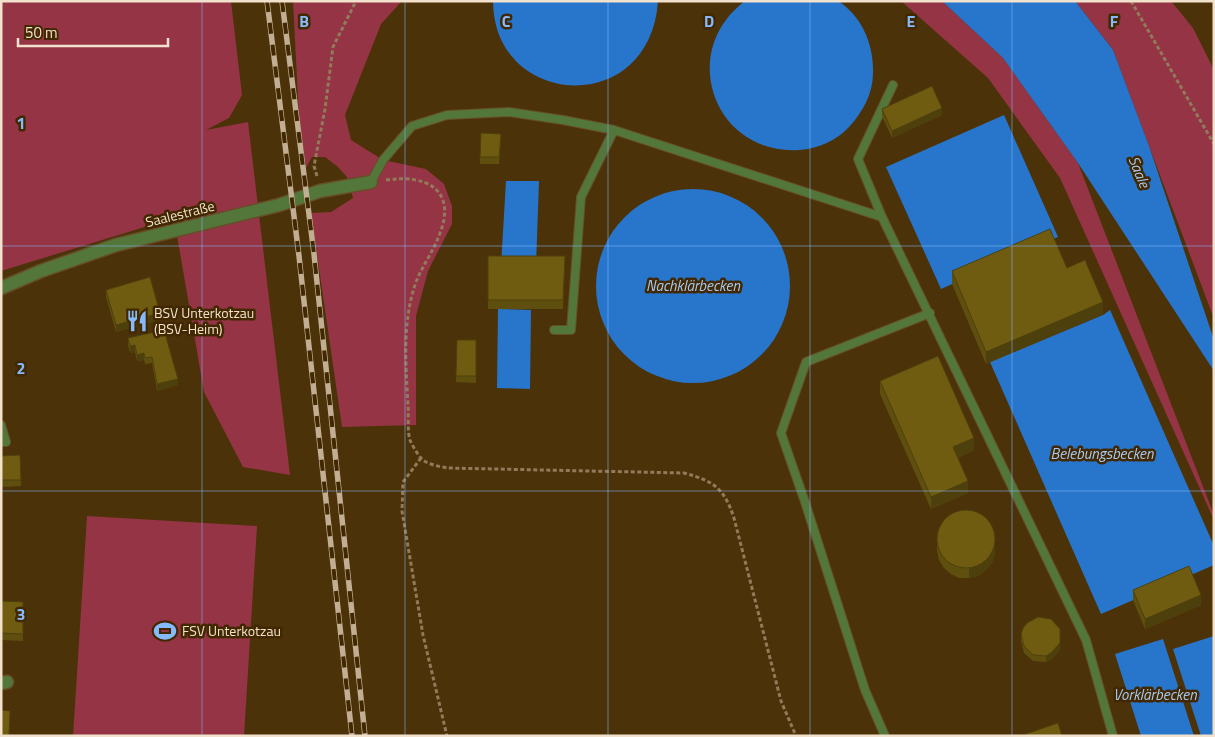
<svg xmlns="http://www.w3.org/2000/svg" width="1215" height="737" viewBox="0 0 1215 737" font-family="'Titillium Web',sans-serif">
<rect width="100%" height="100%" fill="#4c3209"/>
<path fill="#943444" d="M1 1H231L242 95 229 118 206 130 248 122 290 475 243 467 204 392 174 218 1 271Z
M293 1H402L381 24 345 115 351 140 383 160 426 169 444 184 452 206V224L428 271 416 316V425L342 427 311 213 331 212 353 198 347 177 338 167 325 157H312L306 168 299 118Z
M901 1H942L1003 58 1078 163 1214 515V520L1060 178 988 78Z
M1075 1H1171L1193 28 1214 70V319L1113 50Z
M87 516 257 526 244 736H73Z"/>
<path fill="#2776cc" d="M493 1H658C650 119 493 108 493 1Z
M745 1H838C862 16 874 45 873 73 873 93 863 112 849 127 837 140 818 149 799 150 714 155 677 52 745 1Z
M942 1H1075L1113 50 1149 146 1214 340V371L1078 163 1003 58Z
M1004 115 1058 237 941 289 886 167Z
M506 181H539L536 266H501Z
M596 286a97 97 0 1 1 194 0a97 97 0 1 1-194 0Z
M498 309 531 310 530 389 497 388Z
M1110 310 1214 546V565L1101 614 990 362 1103 315Z
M1214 636V736H1201L1173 649Z
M1163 639 1194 736H1141L1115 654Z"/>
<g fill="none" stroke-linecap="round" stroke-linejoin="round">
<g stroke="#674e28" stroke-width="10">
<path id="lane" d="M371 182 383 160 412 126 447 115 509 112 563 120 614 130 882 217 1086 640 1113 736
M882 217 858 159 893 85
M554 330H571L581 197 614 130
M1 425 6 442H1
M885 736 865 690 805 502 781 433 806 362 930 313"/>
</g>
<g stroke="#674e28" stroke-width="15">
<path id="street" d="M1 288 41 271 116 245 279 205 320 191 371 182
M1 683 7 682"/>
</g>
<path stroke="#917b5a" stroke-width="3" stroke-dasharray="4 2.5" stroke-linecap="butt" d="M1131 1 1214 144
M317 176 314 166 325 109 333 47 356 1
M386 180C425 174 457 189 440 233 434 251 421 267 415 285 402 324 406 365 408 406 409 416 407 431 410 440 412 445 417 453 420 457 426 465 439 466 448 468L684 473C714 481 724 488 734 518L781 701 796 736
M421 458 403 482 402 511 423 635 447 736"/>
<use href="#lane" stroke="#53763a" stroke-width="8"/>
<use href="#street" stroke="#53763a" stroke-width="12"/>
<g stroke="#c1ae93" stroke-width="5.5">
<path id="rail" d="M267 1 299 256 352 736
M282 1 314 254 365 736"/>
</g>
<use href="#rail" stroke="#412800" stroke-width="4" stroke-dasharray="11" stroke-linecap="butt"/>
</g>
<path fill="#5f4f0f" d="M882 109 942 115 892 138 882 116Z
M501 141 499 164H480V157Z
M488 256H565L563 309H488Z
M1067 268 1103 314 986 364 952 284V271Z
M106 290 160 320 116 332 106 297Z
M164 330 178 385 157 391 152 363 145 364 144 360 137 361 135 352 130 353 128 345V338Z
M457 340H476V383L456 382Z
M880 381 974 450 958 458 968 493 931 509 880 394Z
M20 455 21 486 1 487V456Z
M937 541 995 554 992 563 985 571 978 576 969 578H959L951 574 944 568 939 560 937 551Z
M1133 590 1201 605 1145 629 1133 600Z
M1 601 23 602V641L1 640Z
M1021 634 1060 650 1051 660 1046 662 1033 661 1024 653 1021 641Z"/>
<path fill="#4e400c" d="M942 108V115L892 138V131Z
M1103 302V314L986 364V352Z
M160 313V320L116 332V325Z
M135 345V352L130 353V346Z
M144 353V360L137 361V355Z
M178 379V385L157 391V384Z
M974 438V450L953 460V447Z
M968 481V493L931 509V497Z
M995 544V554L992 563 985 571 978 576 969 578V568Z
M1201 595V605L1145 629V619Z
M1060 643V650L1051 660 1046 662V656Z"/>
<path fill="#6f5c11" stroke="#4e400c" d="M932 86 942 108 892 131 882 109Z
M481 133 501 134 499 157H480Z
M1050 229 1067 268 1085 260 1103 302 986 352 952 271Z
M488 256H565L563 300H488Z
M150 277 160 313 116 325 106 290Z
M164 330 178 379 157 384 152 357 145 358 144 353 137 355 135 345 130 346 128 338Z
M457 340H476V376H456Z
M938 356 974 438 953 447 968 481 931 497 880 381Z
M20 455 21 480H1V456Z
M937 539a29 29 0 1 1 58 0a29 29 0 1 1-58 0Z
M1189 566 1201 595 1145 619 1133 590Z
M1 601 23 602V634L1 633Z
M1038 617 1051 619 1060 629V643L1051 653 1046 656 1033 655 1024 646 1021 634 1023 628 1027 623Z
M1 710 10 711 9 736H1Z
M1058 723 1062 736H1020Z"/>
<path fill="none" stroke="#86bbfb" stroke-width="1" stroke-opacity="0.55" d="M202 1V736M405 1V736M608 1V736M810 1V736M1012 1V736M1 246H1214M1 491H1214"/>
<defs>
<g id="restaurant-bare" transform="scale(1.725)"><path d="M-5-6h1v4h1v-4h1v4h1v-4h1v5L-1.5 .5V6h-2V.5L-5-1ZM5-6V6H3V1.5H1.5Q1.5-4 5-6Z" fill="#86bbfb" stroke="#412800" stroke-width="2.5" paint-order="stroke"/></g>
<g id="stadium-bare" transform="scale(1.725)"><path d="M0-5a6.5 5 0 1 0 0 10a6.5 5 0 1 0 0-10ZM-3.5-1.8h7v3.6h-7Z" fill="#86bbfb" stroke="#412800" stroke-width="2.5" paint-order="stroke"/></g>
</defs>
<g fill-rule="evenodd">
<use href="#restaurant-bare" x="137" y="321"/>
<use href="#stadium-bare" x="165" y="631"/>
</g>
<g text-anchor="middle" stroke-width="5" stroke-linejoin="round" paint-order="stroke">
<g font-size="14" fill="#f2e2cd" stroke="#412800">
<text transform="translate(180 214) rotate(-14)" y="5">Saalestraße</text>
</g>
<g font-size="14" fill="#f2e2cd" stroke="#412800" text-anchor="start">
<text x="154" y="318">BSV Unterkotzau<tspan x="154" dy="16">(BSV-Heim)</tspan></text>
<text x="182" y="636">FSV Unterkotzau</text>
</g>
<g font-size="15" font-style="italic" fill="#a7cbf6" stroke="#412800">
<text transform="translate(1139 172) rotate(68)" y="5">Saale</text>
<text x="693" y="291">Nachklärbecken</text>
<text x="1102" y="459">Belebungsbecken</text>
<text x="1155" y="700">Vorklärbecken</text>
</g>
</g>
<g font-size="16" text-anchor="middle" font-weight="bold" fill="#86bbfb" stroke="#412800" stroke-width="5" stroke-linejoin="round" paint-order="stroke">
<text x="304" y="27">B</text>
<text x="506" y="27">C</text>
<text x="709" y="27">D</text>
<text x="911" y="27">E</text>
<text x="1114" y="27">F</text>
<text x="21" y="129">1</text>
<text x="21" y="374">2</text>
<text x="21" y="620">3</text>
</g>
<rect width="1215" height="737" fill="none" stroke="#f2e2cd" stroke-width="5"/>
<path d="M18 38v8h150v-8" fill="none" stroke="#f2e2cd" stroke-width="2.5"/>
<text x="25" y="38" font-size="15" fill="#f2e2cd" stroke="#412800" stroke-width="4" paint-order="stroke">50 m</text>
</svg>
